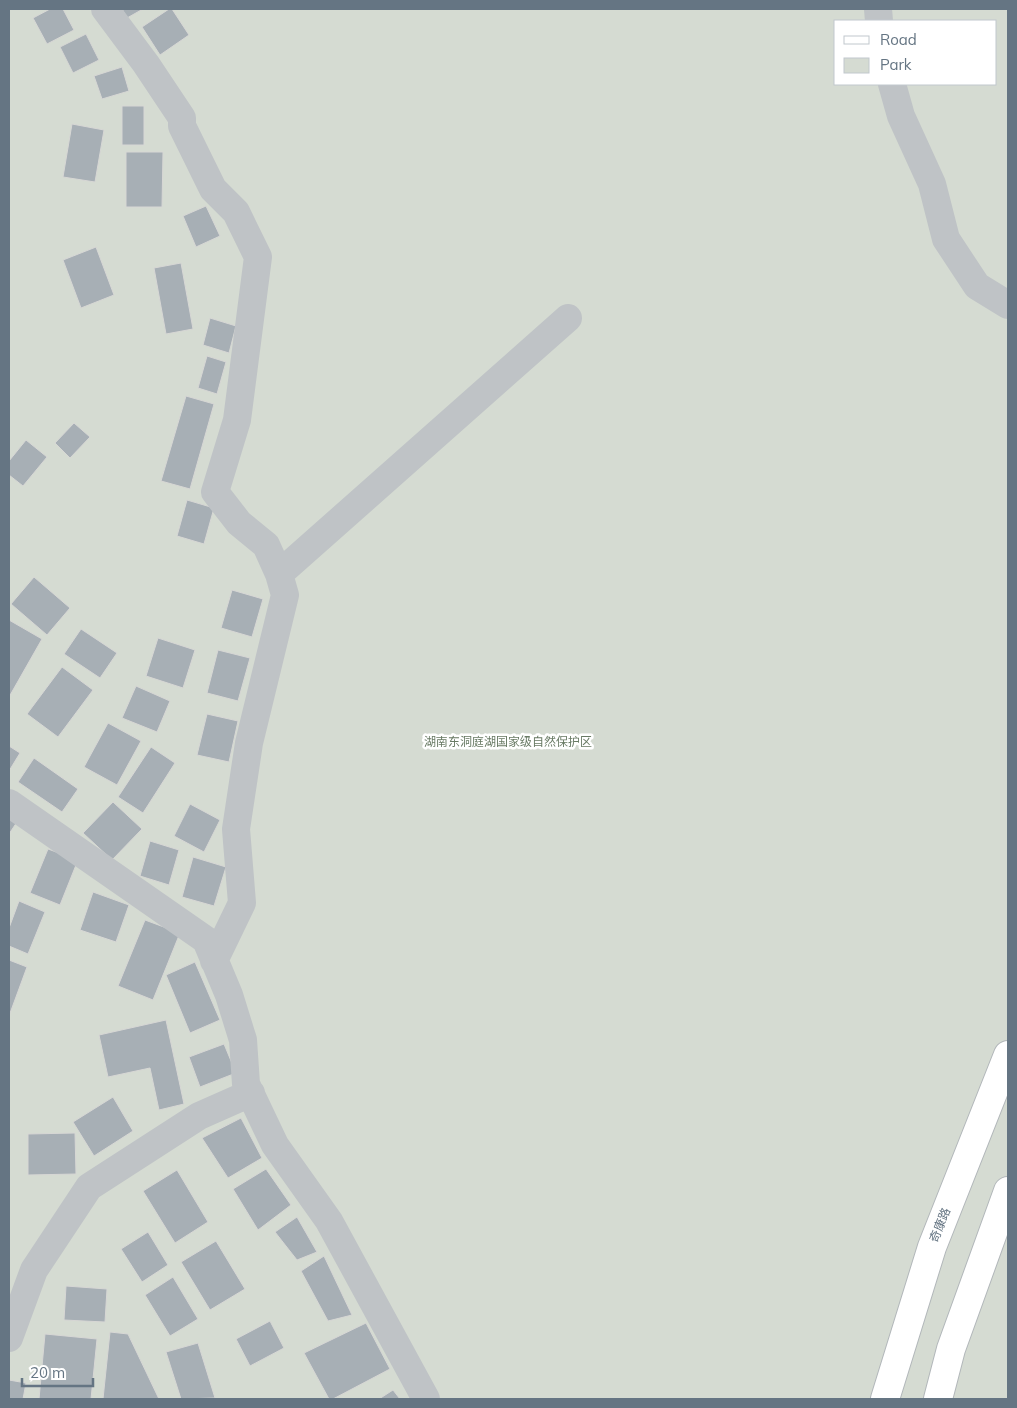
<svg xmlns="http://www.w3.org/2000/svg" width="1017" height="1408" viewBox="0 0 1017 1408" font-family="Mulish,'Noto Sans SC',sans-serif">
<rect width="100%" height="100%" fill="#f6f6f2"/>
<path fill="#d5dbd2" fill-rule="evenodd" d="M9 9H1008V1399H9ZM836 21H996V84H836Z"/>
<path fill="#a7afb5" stroke="#d7d7d5" d="M50 9H63L74 30 47 44 33 18Z
M122 9H143L127 18Z
M169 9H172L189 35 160 55 142 27Z
M86 34 99 60 73 73 60 47Z
M122 67 129 91 102 99 94 76Z
M122 106H144V145H122Z
M72 124 104 130 95 182 63 177Z
M126 152H163L162 207H126Z
M206 206 220 236 196 247 183 216Z
M96 247 114 295 81 308 63 260Z
M181 263 193 329 166 334 154 268Z
M210 318 236 326 229 353 203 345Z
M207 356 226 362 217 394 198 388Z
M186 396 214 404 190 489 161 481Z
M74 423 90 437 70 458 55 443Z
M26 440 47 457 23 486 9 475V461Z
M187 500 214 508 204 544 177 536Z
M34 577 70 608 47 635 11 604Z
M232 590 263 599 252 637 221 628Z
M9 620 42 639 9 697Z
M81 629 117 653 100 678 64 654Z
M158 638 195 650 183 688 146 676Z
M218 650 250 658 238 701 207 693Z
M62 667 93 690 58 737 27 714Z
M136 686 170 701 157 732 122 718Z
M207 714 238 721 229 762 197 755Z
M108 723 141 741 117 785 84 767Z
M9 746 20 753 9 771Z
M151 747 175 763 143 813 118 797Z
M34 758 78 789 62 812 18 782Z
M113 802 142 829 112 860 83 833Z
M190 804 220 820 204 852 174 836Z
M9 817 17 822 9 834Z
M150 841 179 850 169 885 140 876Z
M48 849 78 860 60 905 30 893Z
M193 857 226 867 214 906 182 897Z
M93 892 129 905 116 942 80 930Z
M19 901 45 912 28 954 9 946V928Z
M145 920 180 933 153 1000 118 986Z
M9 960 27 967 9 1016Z
M195 962 220 1020 190 1033 166 975Z
M166 1020 184 1104 159 1110 150 1068 108 1077 99 1035Z
M224 1044 236 1073 200 1087 189 1057Z
M113 1097 133 1131 94 1156 73 1122Z
M241 1118 262 1158 228 1178 202 1138Z
M75 1133 76 1174 28 1175V1134Z
M266 1169 291 1205 258 1230 233 1189Z
M177 1170 208 1222 175 1243 143 1191Z
M297 1217 317 1252 297 1260 275 1232Z
M148 1232 168 1265 142 1282 121 1249Z
M216 1241 245 1289 210 1310 181 1262Z
M324 1256 352 1315 328 1321 301 1271Z
M173 1277 198 1319 170 1336 145 1295Z
M66 1286 107 1289 105 1322 64 1320Z
M270 1321 284 1348 250 1366 236 1339Z
M366 1323 390 1369 333 1399H329L304 1353Z
M110 1332 128 1334 159 1399H103Z
M45 1334 97 1339 91 1399H39Z
M198 1343 215 1398 181 1399 166 1352Z
M9 1380 26 1383 23 1399H9Z
M393 1390 400 1399H379Z"/>
<g fill="none" stroke-linecap="round" stroke-linejoin="round">
<g stroke="#b2b7ba" stroke-width="30">
<path id="major" d="M885 1399 932 1247 1008 1055
M938 1399 951 1349 1008 1191"/>
</g>
<path stroke="#bfc3c6" stroke-width="28" d="M105 9 146 64 182 118V126L213 189 236 212 258 257 237 420 215 492 239 523 266 545 279 574 285 595 249 743 236 829 242 903 214 961
M878 9 879 21
M892 84 901 116 932 184 946 239 977 286 1008 305
M279 574 568 318
M9 803 206 940 229 995 243 1040 246 1084 275 1145 329 1221 426 1399
M9 1338 34 1270 89 1187 199 1116 251 1093"/>
<use href="#major" stroke="#fff" stroke-width="28"/>
</g>
<g text-anchor="middle" stroke-width="5" stroke-linejoin="round" paint-order="stroke">
<g font-size="12" fill="#687a64" stroke="#fff">
<text x="508" y="746">湖南东洞庭湖国家级自然保护区</text>
</g>
<g font-size="12" fill="#657583" stroke="#fff">
<text transform="translate(940 1225) rotate(-68)" y="4">奇康路</text>
</g>
</g>
<rect width="1017" height="1408" fill="none" stroke="#657583" stroke-width="20"/>
<rect x="834" y="20" width="162" height="65" fill="#ffffff" stroke="#c1c8cd"/>
<rect x="844" y="36" width="25" height="8" fill="#ffffff" stroke="#c1c8cd"/>
<text x="880" y="45" font-size="15" fill="#657583">Road</text>
<rect x="844" y="58" width="25" height="15" fill="#d5dbd2" stroke="#c1c8cd"/>
<text x="880" y="70" font-size="15" fill="#657583">Park</text>
<path d="M22 1378v8h71v-8" fill="none" stroke="#657583" stroke-width="2.5"/>
<text x="30" y="1378" font-size="15" fill="#657583" stroke="#ffffff" stroke-width="4" paint-order="stroke">20 m</text>
</svg>
